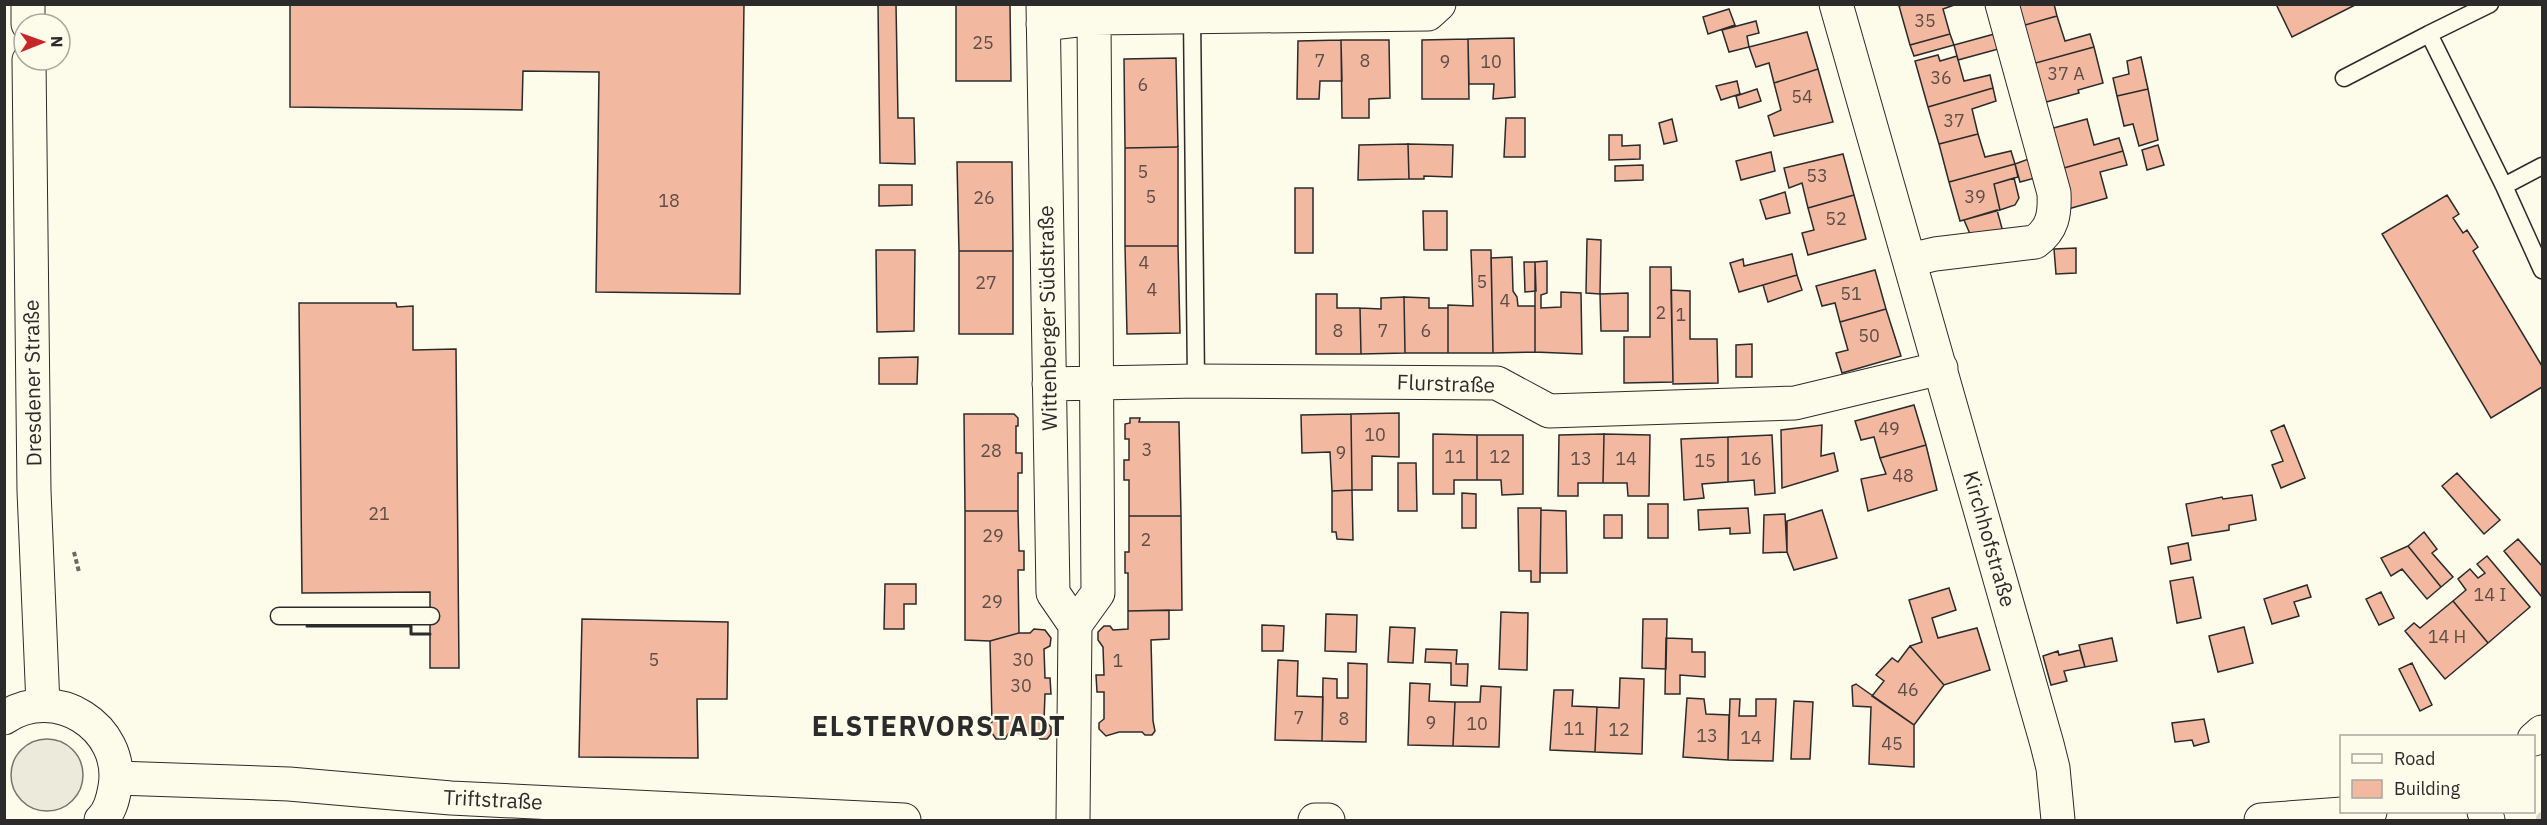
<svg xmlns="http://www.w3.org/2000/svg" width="2547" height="825" viewBox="0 0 2547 825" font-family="'IBM Plex Sans',sans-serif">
<rect width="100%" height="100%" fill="#fdfbea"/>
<path fill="#ecebdb" stroke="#74746e" stroke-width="1.5" d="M11 775a36 36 0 1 1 72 0a36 36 0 1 1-72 0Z"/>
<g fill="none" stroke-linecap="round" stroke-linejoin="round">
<path stroke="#d8d7c9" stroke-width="10" d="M2541 818 2542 817"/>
</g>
<path fill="#f2b8a0" stroke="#2b2b2b" stroke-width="1.5" d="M290 4H744L740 294 596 292 599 72 523 71 522 110 290 107Z
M878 4H896L898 118H914L915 164 880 163Z
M956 4H1010L1011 81H956Z
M1906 4H1957L1943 9 1950 34 1910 45 1899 6Z
M2011 4H2054L2057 16 2018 27Z
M2276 4H2357L2292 37Z
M1729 9 1735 25 1708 34 1703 17Z
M2057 16 2065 41 2090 34 2094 47 2028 65 2018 27Z
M1756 21 1759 33 1747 36 1749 47 1729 52 1722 30Z
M1807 32 1818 69 1774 83 1769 63 1756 67 1749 47Z
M1998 33 2002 48 1958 60 1954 45Z
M1950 34 1954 45 1914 56 1910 45Z
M1514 38 1515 97 1493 99 1494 84H1469L1468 39Z
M1468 39 1469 99H1422V40Z
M1341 40H1389L1390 98 1369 99V118H1342Z
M1341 40 1342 81H1320L1319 99H1297L1298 41Z
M2094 47 2103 83 2078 90 2079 93 2039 104 2028 65Z
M1938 55 1940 61 1957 56 1964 81 1990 75 1993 88 1928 107 1915 61Z
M2141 57 2148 89 2117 96 2113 78 2129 74 2127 61Z
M1176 58 1178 147 1125 148 1124 59Z
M1818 69 1833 122 1774 136 1768 116 1781 110 1774 83Z
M1737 81 1740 94 1721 100 1716 86Z
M1993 88 1996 101 1972 109 1978 134 1939 144 1928 107Z
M1757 89 1761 101 1739 108 1736 96Z
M2148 89 2158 140 2139 146 2133 124 2124 126 2117 96Z
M1506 118H1525V157H1504Z
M1672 119 1677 141 1664 144 1659 123Z
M2087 119 2094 145 2119 138 2123 151 2057 170 2046 130Z
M1978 134 1985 157 2011 151 2015 164 1949 182 1939 144Z
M1609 135H1622V146L1640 145V159L1609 160Z
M1408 144 1409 179 1358 180 1359 145Z
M1408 144 1453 145 1452 177 1424 176V179H1409Z
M2158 145 2164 165 2147 170 2142 150Z
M1178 147V246H1125V148Z
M2123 151 2127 165 2100 172 2107 198 2068 209 2057 170Z
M1771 152 1775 171 1741 180 1736 161Z
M1843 154 1854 195 1808 208 1802 183 1789 188 1784 168Z
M2034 157 2039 177 2020 182 2015 164Z
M957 162H1012L1013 251H959Z
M2015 164 2018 177 1994 184 2000 210 1960 221 1949 182Z
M1643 165V180L1615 181V166Z
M2014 178 2019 198 2015 205 2000 210 1994 184Z
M879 185H912V205L879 206Z
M1295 188H1313V253H1295Z
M1785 192 1790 213 1766 219 1760 200Z
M1854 195 1866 239 1808 255 1802 233 1814 230 1808 208Z
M2447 195 2459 214 2453 218 2463 233 2467 230 2478 247 2473 251 2542 366V387L2491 418 2382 234Z
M1997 210 2003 232 1970 234 1964 220Z
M1423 211H1447V250H1424Z
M1587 239 1601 240 1600 294 1586 293Z
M1125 246H1178L1180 333 1127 334Z
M2076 248V273L2056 274 2054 249Z
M876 250H915L914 331 877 332Z
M1471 250H1491L1493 353H1448V305L1473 306Z
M959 251H1013V334H959Z
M1792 254 1797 275 1739 292 1730 263 1743 259 1744 266Z
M1512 257 1513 291 1517 297 1518 306H1535V352L1493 353 1491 258Z
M1547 261V293L1541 295V308L1561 307V292L1581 293 1582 354 1535 352V262Z
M1524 262H1535L1536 291 1525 292Z
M1650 267H1671L1673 382 1624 383V337H1650Z
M1875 270 1886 309 1840 322 1835 303 1822 306 1816 286Z
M1797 275 1802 290 1768 302 1763 285Z
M1671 290 1690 291V339H1717L1718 383 1673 384Z
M1628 293V331H1601L1600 294Z
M1316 294H1337V308H1360L1361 354H1316Z
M1404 297 1405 353 1361 354 1360 308 1381 309V298Z
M1404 297 1429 298V308H1448V353H1405Z
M299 303H396L397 307 413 306V350L456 349 459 668H430V592L302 593Z
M1886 309 1901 356 1842 373 1836 353 1848 350 1840 322Z
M1752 344V377H1736V345Z
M918 357 917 384H879V358Z
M1914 405 1926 445 1880 458 1874 437 1861 440 1855 421Z
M1399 413V457L1372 456V490H1352L1351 414Z
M964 414H1014L1018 418V426H1016V453H1022V473H1018V511H965Z
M1351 414 1352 490 1332 491 1330 452 1302 453 1301 415Z
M1130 418H1140L1139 422H1179L1181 516H1129V480H1124V460H1129V439H1125V424L1130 423Z
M1822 425 1821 456 1834 453 1838 471 1782 488 1781 430Z
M2284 425 2305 478 2281 488 2272 465 2283 461 2271 431Z
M1433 434 1477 435V480H1454V494H1433Z
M1604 434 1650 435 1649 496H1628L1627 483H1603Z
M1604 434 1603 483H1578V496H1558L1559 435Z
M1477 435H1523V494L1502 495 1501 480H1477Z
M1772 435 1775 493 1755 495 1754 480 1728 482V437Z
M1728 437V482L1702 484 1704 498 1684 500 1681 439Z
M1926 445 1937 490 1868 511 1861 479 1886 474 1880 458Z
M1398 463H1416L1417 511H1398Z
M2457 473 2500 520 2484 534 2442 486Z
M1352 490 1353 540 1337 539 1336 532H1332V491Z
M1462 493 1476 494V528H1462Z
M2252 495 2256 520 2229 525V530L2192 536 2186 504 2222 497 2223 499Z
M1648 504H1668V538H1648Z
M1518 508H1541L1540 582H1531V571H1519Z
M1748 508 1750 533 1730 534V528L1699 530 1698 510Z
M1541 510 1566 511 1567 573H1540Z
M1822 510 1837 558 1794 570 1787 552V521Z
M965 511H1018L1019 551H1024V570H1018L1019 633 990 641 965 640Z
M1785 514 1787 552 1763 553 1764 515Z
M1604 515H1622V538H1604Z
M1129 516H1181L1182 610 1128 611V573H1125V552H1129Z
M2424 532 2437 549 2432 553 2453 577 2441 587 2408 546Z
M2518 539 2542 566V597L2504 551Z
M2188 543 2191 560 2171 564 2168 547Z
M2408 546 2441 587 2427 599 2402 569 2391 576 2381 558Z
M2487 556 2530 607 2488 643 2453 601 2466 590 2458 579 2470 569 2478 578 2485 573 2477 564Z
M2193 577 2201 618 2177 623 2170 581Z
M885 584H916V604H904V629H884Z
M2307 585 2311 597 2294 602 2299 616 2272 624 2264 599Z
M1949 588 1956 610 1932 618 1938 638 1977 628 1990 670 1944 685 1910 646 1922 642 1909 600Z
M2381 592 2394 618 2379 625 2366 599Z
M2453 601 2488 643 2445 679 2405 631 2414 623 2420 628Z
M1169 610V639L1151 640 1153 721 1155 731 1152 735H1145L1142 732H1119L1106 736 1099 729V723L1104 719V692H1097L1096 675H1104L1103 647 1098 640V632L1104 626H1110L1113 630 1128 629V611Z
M1501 612 1528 613 1527 670 1499 669Z
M1326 614 1357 615 1356 652 1325 651Z
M582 619 728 622 727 699H697L698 758 579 757Z
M1643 619H1667L1666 669 1642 668Z
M1262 625 1284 626 1283 651H1262Z
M1390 627 1415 628 1413 663 1388 662Z
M2244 627 2253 663 2218 672 2209 636Z
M1034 629 1045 630 1051 638 1050 646 1044 649 1045 678H1050L1051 694H1045L1044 720 1051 727V734L1047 739H1040L1036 734 1009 733 1005 739H996L990 730V723L992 722 990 641 1019 633H1030Z
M1666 638 1692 639V652H1705V677L1680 675V694H1665Z
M2112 638 2117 661 2085 667 2079 645Z
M1910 646 1944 685 1914 725 1872 696 1884 681 1876 675 1892 658 1898 662Z
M1426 649 1457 650 1456 664H1468L1467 686 1451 685V663L1425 662Z
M2080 650 2085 667 2064 671 2067 681 2051 685 2043 656 2058 651 2059 655Z
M1278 660 1298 661 1297 696 1323 697 1322 741 1275 740Z
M1348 663 1367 664 1366 742 1322 741 1323 678 1337 679V698H1348Z
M2412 663 2432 705 2420 711 2399 669Z
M1620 678 1644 679 1642 754 1595 752 1597 707 1619 708Z
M1410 683 1430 684 1429 701 1455 702 1453 746 1408 745Z
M1856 684 1914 725V767L1869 764 1871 707 1853 706 1852 686Z
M1481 686 1501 687 1499 747 1453 746 1455 702H1480Z
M1554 690H1573L1572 706 1597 707 1595 752 1550 750Z
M1687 698 1704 699 1706 714 1729 715 1728 760 1683 757Z
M1730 699H1740L1739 716H1756V699H1776L1773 761 1728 760Z
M1794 701 1813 702 1810 759H1791Z
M2204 719 2209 742 2194 746 2192 740 2175 742 2172 723Z"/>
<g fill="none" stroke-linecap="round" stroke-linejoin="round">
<g stroke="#2b2b2b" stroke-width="19">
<path id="lane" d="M2490 4 2429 34 2504 186
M1192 16 1196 381
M2344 78 2429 34
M2542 166 2504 186 2542 270
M279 616H431"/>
</g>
<g stroke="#2b2b2b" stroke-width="35">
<path id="street" d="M1043 4 1053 593 1075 625 1073 820
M1836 4 2047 744 2053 768 2058 820
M1043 24 1094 18 1428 14 1439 4
M1910 260 1935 254 2035 242C2053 229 2055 214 2054 193L2002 4
M1049 384 1196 381 1497 383 1549 411 1795 403 1941 368
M1075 625 1098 593 1094 18
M2484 812 2488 820"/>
</g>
<g stroke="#2b2b2b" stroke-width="35">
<path id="secondary" d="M2534 739 2542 732
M117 778 289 784 451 798 904 820
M1315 820H1328
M2261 820 2370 812"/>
</g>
<g stroke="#2b2b2b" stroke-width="35">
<path id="primary" d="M28 4V24
M29 60 34 491 43 705
M4 718C55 683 125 727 115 787 113 799 110 812 101 820"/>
</g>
<path stroke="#6a6964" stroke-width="4" stroke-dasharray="4.5 3" stroke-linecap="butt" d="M74 552 79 572"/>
<use href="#lane" stroke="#fdfbea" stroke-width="16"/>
<use href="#street" stroke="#fdfbea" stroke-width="33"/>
<use href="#secondary" stroke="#fdfbea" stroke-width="33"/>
<use href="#primary" stroke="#fdfbea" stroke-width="33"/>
<path stroke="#2b2b2b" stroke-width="3" d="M307 626H411V634H430"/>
</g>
<g text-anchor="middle" stroke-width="4.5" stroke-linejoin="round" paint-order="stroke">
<g font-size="18" fill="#5d4e48">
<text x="1925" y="27">35</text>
<text x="983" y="49">25</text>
<text x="1320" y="67">7</text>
<text x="1365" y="67">8</text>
<text x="1445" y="68">9</text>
<text x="1491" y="68">10</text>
<text x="2066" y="80">37 A</text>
<text x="1941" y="84">36</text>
<text x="1143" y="91">6</text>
<text x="1802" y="103">54</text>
<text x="1954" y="127">37</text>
<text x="1143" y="178">5</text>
<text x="1817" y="182">53</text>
<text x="1151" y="203">5</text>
<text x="1975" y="203">39</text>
<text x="984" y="204">26</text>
<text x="669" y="207">18</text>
<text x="1836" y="225">52</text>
<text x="1144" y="269">4</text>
<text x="1482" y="288">5</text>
<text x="986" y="289">27</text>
<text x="1152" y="296">4</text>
<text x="1851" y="300">51</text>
<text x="1505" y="307">4</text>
<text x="1661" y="319">2</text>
<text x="1681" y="321">1</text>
<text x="1338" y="337">8</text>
<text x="1383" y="337">7</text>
<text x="1426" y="337">6</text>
<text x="1869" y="342">50</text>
<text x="1889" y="435">49</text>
<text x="1375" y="441">10</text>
<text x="1147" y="456">3</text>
<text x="991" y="457">28</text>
<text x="1341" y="459">9</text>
<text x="1455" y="463">11</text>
<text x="1500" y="463">12</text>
<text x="1581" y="465">13</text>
<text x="1626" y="465">14</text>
<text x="1751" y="465">16</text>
<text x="1705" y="467">15</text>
<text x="1903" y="482">48</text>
<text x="379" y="520">21</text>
<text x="993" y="542">29</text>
<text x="1146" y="546">2</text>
<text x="2490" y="601">14 I</text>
<text x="992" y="608">29</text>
<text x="2447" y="643">14 H</text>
<text x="654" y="666">5</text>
<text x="1023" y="666">30</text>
<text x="1118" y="667">1</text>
<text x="1021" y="692">30</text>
<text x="1908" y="696">46</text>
<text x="1299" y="724">7</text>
<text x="1344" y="725">8</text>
<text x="1431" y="729">9</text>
<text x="1477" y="730">10</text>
<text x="1574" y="735">11</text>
<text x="1619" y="736">12</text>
<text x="1707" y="742">13</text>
<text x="1751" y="744">14</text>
<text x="1892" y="750">45</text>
</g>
<g font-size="21" fill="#2b2b2b" stroke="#fdfbea">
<text transform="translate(1048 318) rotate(-91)" y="7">Wittenberger Südstraße</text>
<text transform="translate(33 383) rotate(-91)" y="7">Dresdener Straße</text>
<text transform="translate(1446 384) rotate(2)" y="7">Flurstraße</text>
<text transform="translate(1989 539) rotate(74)" y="7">Kirchhofstraße</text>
<text transform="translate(493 800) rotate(3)" y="7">Triftstraße</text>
</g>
<g font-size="27" font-weight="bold" letter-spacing="1.5" fill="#2b2b2b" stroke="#fdfbea">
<text x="939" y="736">ELSTERVORSTADT</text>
</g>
</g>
<rect width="2547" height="825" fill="none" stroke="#2b2b2b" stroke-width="12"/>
<rect x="2340" y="735" width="195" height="78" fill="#fdfbea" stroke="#a9a89e" stroke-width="1.5"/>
<rect x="2352" y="754" width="30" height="9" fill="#fdfbea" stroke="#a9a89e" stroke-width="1.5"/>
<text x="2394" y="765" font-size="18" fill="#2b2b2b">Road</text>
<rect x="2352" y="780" width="30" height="18" fill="#f2b8a0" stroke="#a9a89e" stroke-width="1.5"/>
<text x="2394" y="795" font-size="18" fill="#2b2b2b">Building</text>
<g transform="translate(42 42) rotate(89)"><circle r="28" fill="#fdfbea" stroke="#a9a89e" stroke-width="1.5"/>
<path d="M0-4.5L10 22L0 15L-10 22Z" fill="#c62828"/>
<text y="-9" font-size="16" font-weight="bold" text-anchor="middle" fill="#2b2b2b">N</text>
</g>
</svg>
